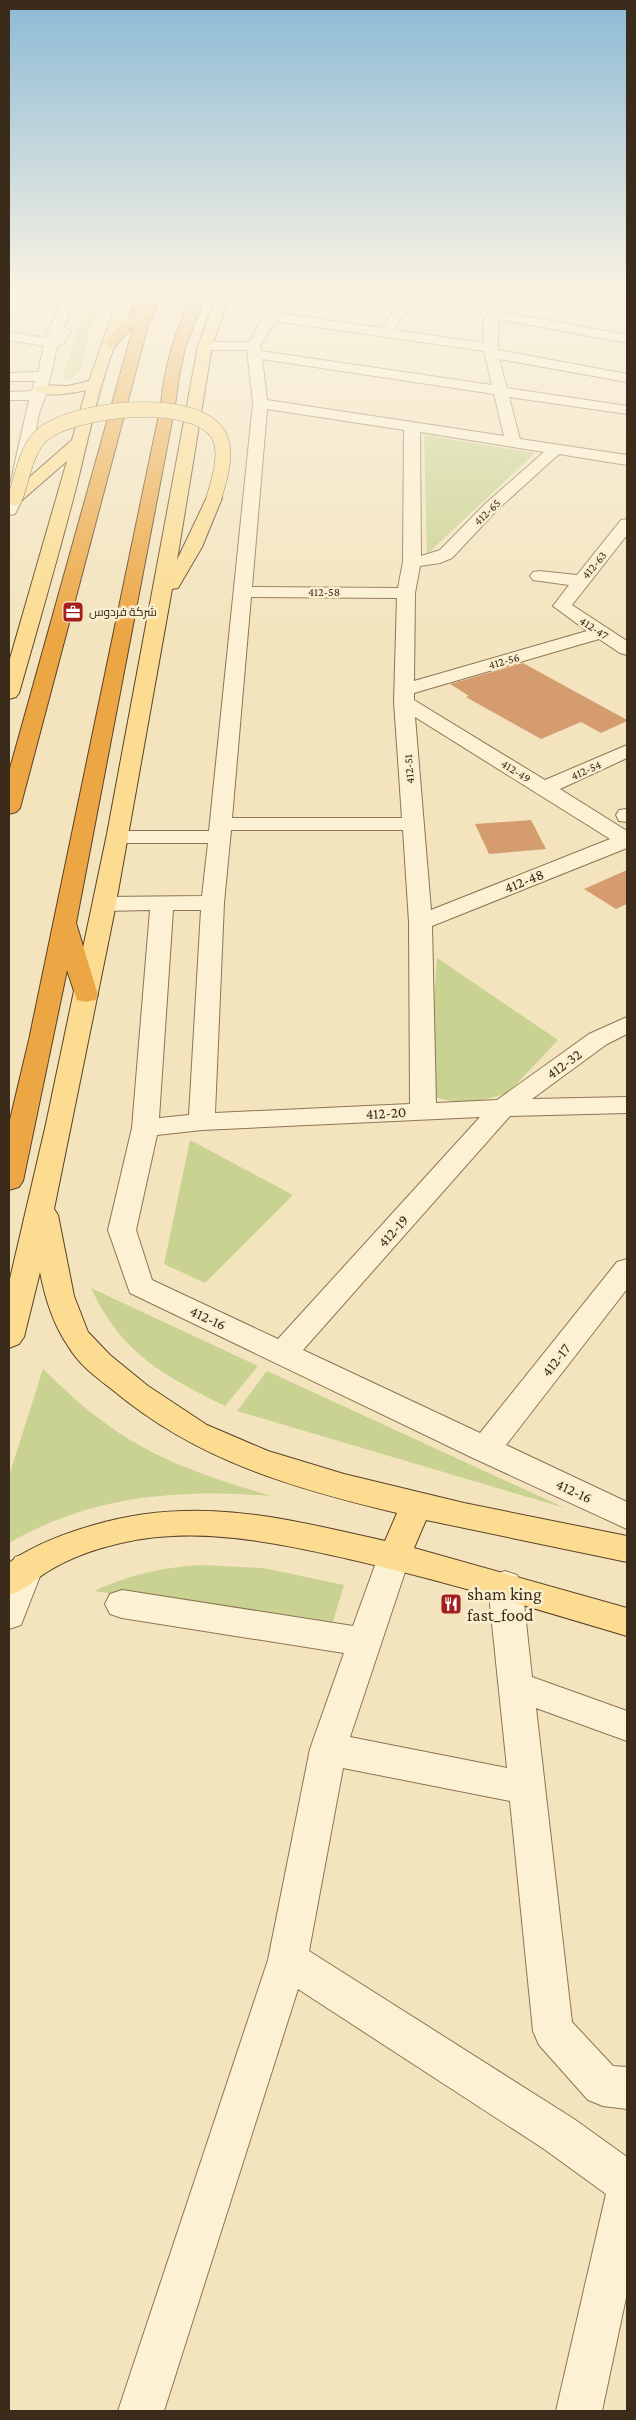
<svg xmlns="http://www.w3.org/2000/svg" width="636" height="2420" viewBox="0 0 636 2420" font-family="'Crimson Pro',Cairo,serif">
<rect width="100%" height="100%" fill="#f3e4be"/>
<path fill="#c9d290" d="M93 293H113C107 302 99 312 93 322 83 340 90 375 66 380L63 377 78 328Z
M424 435 535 453 427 554Z
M437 958 558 1040 509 1092C488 1101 450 1107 431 1094L428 1089Z
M190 1140 293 1195 205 1283 164 1264Z
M91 1288 258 1366 225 1406C163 1375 122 1354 91 1288Z
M43 1369C62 1387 80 1405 101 1420 151 1459 213 1479 272 1496 179 1489 92 1495 9 1543V1476Z
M267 1371 565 1508 237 1411Z
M201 1565 263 1568 344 1585 331 1628 94 1591C129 1575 163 1567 201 1565Z"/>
<path fill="#d59c6f" d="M523 663 627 720V721L601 733 581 722 541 739 466 697 469 696 450 684Z
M531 820 546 849 489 854 475 824Z
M627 870V904L616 909 584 889Z"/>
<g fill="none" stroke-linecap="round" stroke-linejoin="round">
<g stroke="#8d7454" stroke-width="2">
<path id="minor" d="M66 293H79L63 328 69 329 71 332 64 343 57 347 46 395 39 413 23 498 15 514 9 515V489L29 400H9V392L32 391 35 381H9V373L38 372 44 346 9 340V332L45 338Z
M278 293H291L279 313 382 328 405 293H417L394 330 484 343V319L501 293H513L502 312 627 335V343L498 319V350L627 374V382L499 359 507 388 627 406V414L509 397 520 439 627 455V465L559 454 497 510 452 558 440 563 420 566 415 593 414 681 587 631 553 606 569 585 533 580 530 576 533 572 539 571 577 575 621 520 627 519V535L572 605 627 641V655L620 653 599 639 414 693V700L545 780 627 745V758L560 789 627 831V848L432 926 436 1103 497 1100 589 1034 627 1017V1034L607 1044 532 1099 627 1097V1113L510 1116 303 1350 480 1433 617 1262 627 1259V1289L506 1445 627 1502V1529L473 1458 130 1293 108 1230 132 1128 150 910 105 911 97 909 94 904 97 899 105 897 202 896 208 843H119L111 842 108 837 111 832 119 831H209L253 403 247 350H205L198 346 205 342H249ZM275 321 484 351 492 385 261 351 260 346ZM262 359 494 394 504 436 267 400ZM267 409 404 430 403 562 398 588 252 587ZM420 432 544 452 485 504 440 550 421 556ZM251 597 397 598 394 702 402 818H232ZM415 717 610 839 431 910ZM231 830H403L409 922 410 1104 215 1113 224 903ZM173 910H201L189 1115 159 1118ZM480 1117 278 1339 152 1280 136 1230 157 1135 202 1130Z
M573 293H602L627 297V305L580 297Z
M627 809V822L619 821 616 815 619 810Z
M394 1544 406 1548 410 1557 350 1737 507 1768 488 1585 493 1575 505 1571 517 1575 522 1585 532 1677 627 1711V1741L536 1708 572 2022 613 2066 627 2067V2109L603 2106 588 2100 539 2045 533 2031 510 1801 343 1768 309 1951 574 2119 627 2157V2293L602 2411H556L606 2194 544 2149 298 1989 164 2411H118L268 1960 310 1749 344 1653 122 1618 110 1614 105 1604 110 1594 122 1590 353 1626 378 1557 382 1548Z
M27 1553 39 1557 44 1566 21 1625 9 1629V1571L15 1557Z"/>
</g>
<g stroke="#5a4129" stroke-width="2">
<path id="major" d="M127 293H140C105 350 93 420 77 484 59 554 39 623 19 693L16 697 9 699V662L67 461 21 501H9V495L72 440 86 390C74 393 42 399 34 389L41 385 68 386 89 381 112 316Z
M220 293H234L224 312 212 346 177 560 208 495H220L222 498 202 547 178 588 172 589 114 914 54 1209 58 1215 74 1296 88 1332 110 1355 148 1386 207 1425 268 1451 344 1474 464 1503 627 1536V1562L426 1520 414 1548 627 1608V1636C536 1609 445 1581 353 1560 277 1543 199 1525 121 1543 95 1549 69 1558 47 1572 34 1580 24 1591 9 1595V1563L14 1559C39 1543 66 1533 94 1525 196 1495 284 1518 385 1541L397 1513C293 1488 198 1461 114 1391 97 1378 79 1365 68 1346 53 1324 45 1298 40 1272L24 1337 19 1344 9 1348V1283L46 1124 107 834 198 346 210 312Z"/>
</g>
<g stroke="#5a4129" stroke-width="2">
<path id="highway" d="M150 293H163L148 325 20 808 16 812 9 814V772L134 325 115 346 110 347 103 343 140 303 144 302Z
M192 293H206L185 348 179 376 175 405 76 923 98 995 95 1000 86 1002 77 1000 67 970 23 1181 19 1187 9 1190V1124L29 1040 161 405C164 365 177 329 192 293Z"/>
</g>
<use href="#minor" fill="#fcf1d2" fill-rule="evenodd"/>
<use href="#major" fill="#fbdc90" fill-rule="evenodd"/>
<use href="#highway" fill="#eca644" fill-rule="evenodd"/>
<g stroke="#5a4129" stroke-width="16" stroke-linecap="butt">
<path id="major-bridge" d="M15 498C22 479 26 449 42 435 73 408 194 395 218 434 229 452 219 480 214 498"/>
</g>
<use href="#major-bridge" stroke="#fbdc90" stroke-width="15"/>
</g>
<linearGradient id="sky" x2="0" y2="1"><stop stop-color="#8cbad6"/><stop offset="0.46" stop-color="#faf3e2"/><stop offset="1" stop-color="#faf3e2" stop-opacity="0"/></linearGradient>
<rect width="636" height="632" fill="url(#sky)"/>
<defs>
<g id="office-square" transform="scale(1.125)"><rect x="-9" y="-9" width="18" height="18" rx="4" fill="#a21f1e" stroke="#f9eece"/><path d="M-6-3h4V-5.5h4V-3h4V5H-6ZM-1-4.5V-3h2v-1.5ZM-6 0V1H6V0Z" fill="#fff"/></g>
<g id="restaurant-square" transform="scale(1.125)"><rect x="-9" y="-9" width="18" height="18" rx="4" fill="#a21f1e" stroke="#f9eece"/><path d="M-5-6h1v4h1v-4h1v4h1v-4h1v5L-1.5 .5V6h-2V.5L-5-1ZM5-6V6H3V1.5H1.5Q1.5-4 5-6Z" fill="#fff"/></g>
</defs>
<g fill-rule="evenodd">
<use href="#office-square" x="73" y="612"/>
<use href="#restaurant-square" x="451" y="1604"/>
</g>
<g text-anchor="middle" stroke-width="5" stroke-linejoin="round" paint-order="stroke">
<g font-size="12" fill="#3a2b1b" stroke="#f9eece">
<text transform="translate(487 512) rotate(-44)" y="4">412-65</text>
<text transform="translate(594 565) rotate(-50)" y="4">412-63</text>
<text x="324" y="596">412-58</text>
<text transform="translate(594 628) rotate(33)" y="4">412-47</text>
<text transform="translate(504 661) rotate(-16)" y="4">412-56</text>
<text transform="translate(409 769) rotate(-94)" y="4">412-51</text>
<text transform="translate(586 770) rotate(-24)" y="4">412-54</text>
<text transform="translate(516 771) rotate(32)" y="4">412-49</text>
</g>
<g font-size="12" fill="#3a2b1b" stroke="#f9eece" text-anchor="start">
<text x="89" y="616">شركة فردوس</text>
</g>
<g font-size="15" fill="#3a2b1b" stroke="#f9eece">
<text transform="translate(524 881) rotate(-22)" y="5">412-48</text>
<text transform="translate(564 1064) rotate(-36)" y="5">412-32</text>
<text transform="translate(386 1113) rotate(-3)" y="5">412-20</text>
<text transform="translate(393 1231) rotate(-48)" y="5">412-19</text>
<text transform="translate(208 1318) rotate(25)" y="5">412-16</text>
<text transform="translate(556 1360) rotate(-52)" y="5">412-17</text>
<text transform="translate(574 1491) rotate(25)" y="5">412-16</text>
</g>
<g font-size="18" fill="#3a2b1b" stroke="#f9eece" text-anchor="start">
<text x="467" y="1600">sham king<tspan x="467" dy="21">fast_food</tspan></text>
</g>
</g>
<rect width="636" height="2420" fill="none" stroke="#3a2b1b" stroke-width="20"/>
</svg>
